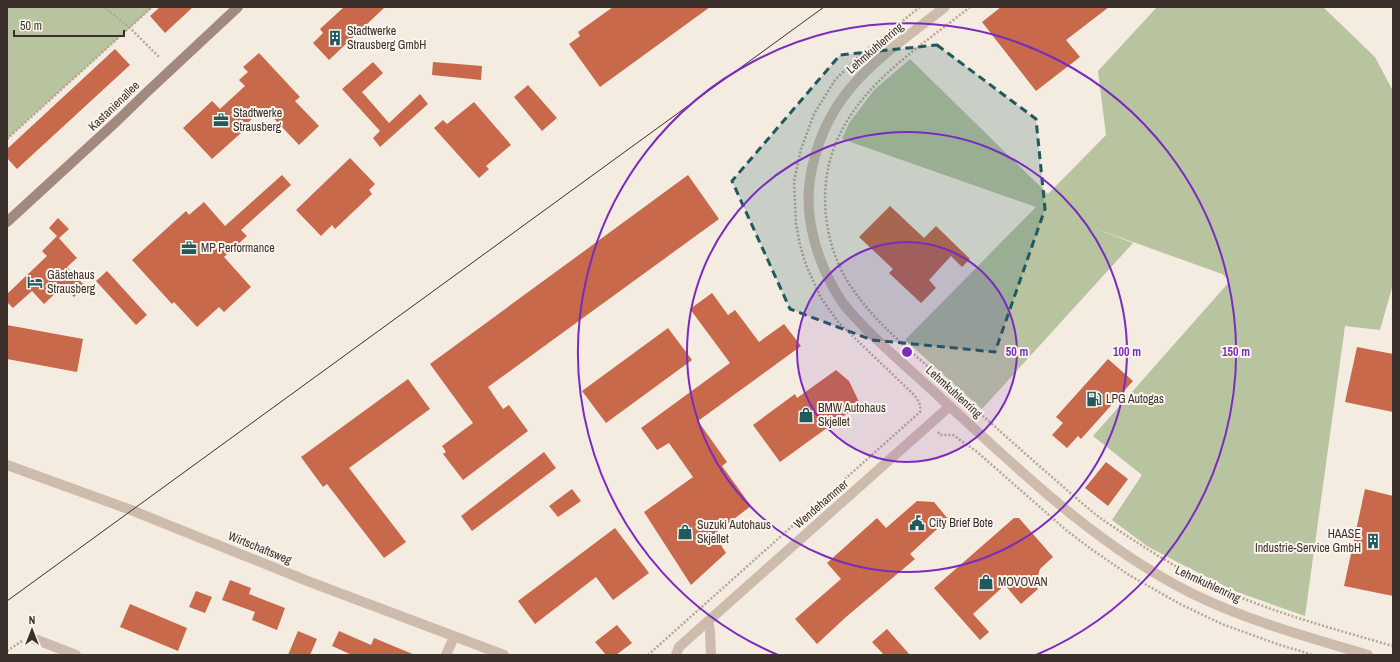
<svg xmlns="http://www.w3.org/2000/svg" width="1400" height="662" viewBox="0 0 1400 662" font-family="'Archivo Narrow',sans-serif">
<rect width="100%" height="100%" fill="#f4ebe1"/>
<path fill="#b8c4a0" d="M7 7H153L7 139Z
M1157 7H1323L1375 57 1393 91V284L1380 330 1345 326 1305 616 1237 592 1181 564 1147 546 1112 520 1142 475 1093 436 1230 281 1222 274 1094 228 1133 243 982 409 905 340 1036 207 842 139 849 123 874 90 910 59 1048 194 1106 135 1098 71Z"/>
<path fill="#c8694b" d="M160 7H193L165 33 150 16Z
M344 7H385L329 60 313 43 323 33 320 29Z
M613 7H710L600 87 569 44 580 36 578 32Z
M1001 7H1109L1066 40 1080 57 1036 91 982 22Z
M115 49 130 65 17 169 7 158V149Z
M259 53 300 97 295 101 319 126 299 145 264 108 239 131 241 133 212 159 183 128 212 101 220 109 245 86 239 80 248 72 243 67Z
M373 62 383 73 362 92 389 123 420 94 428 104 380 147 373 138 380 131 342 89Z
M433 62 482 66 481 80 432 75Z
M528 85 557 118 542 131 514 97Z
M474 102 511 145 486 166 489 169 479 178 434 128 443 120 447 124Z
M350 158 375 184 369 190 372 194 335 229 332 225 321 236 296 210Z
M282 175 291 185 241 230 247 236 224 257 251 287 224 312 219 307 197 327 174 302 172 304 132 260 186 211 189 215 204 202 225 226Z
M688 175 719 219 488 387 503 409 509 405 528 431 463 480 443 454 446 452 442 446 473 423 430 364Z
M890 206 924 238 936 226 970 259 962 267 951 256 929 280 936 288 921 303 889 273 893 269 859 237Z
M58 218 69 229 59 238 49 228Z
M57 236 77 258 67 267 85 286 74 297 63 286 44 304 32 291 13 308 7 302V294L47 256 42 251Z
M107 271 147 315 136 325 96 281Z
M712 293 728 315 735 310 759 342 784 324 801 346 698 421 727 462 722 466 751 506 714 534 726 553 691 585 644 512 693 477 669 443 657 450 641 428 730 363 690 309Z
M7 325 83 339 77 372 7 359Z
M668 328 692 360 606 423 582 391Z
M1357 347 1393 354V412L1345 402Z
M1108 359 1133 381 1081 439 1078 436 1067 448 1052 435 1063 423 1056 417Z
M836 370 849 381 860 404 780 462 753 425 795 394 797 398Z
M408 379 430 409 349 468 406 542 384 558 327 484 323 487 301 457Z
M544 452 556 468 472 531 461 516Z
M1106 462 1128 479 1108 506 1085 488Z
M572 489 581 501 558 517 549 506Z
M1365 489 1393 496V596L1344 586Z
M917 501 934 502 948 519 910 554 915 559 846 617 817 644 795 619 841 579 827 563 877 518 886 528Z
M1014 518H1019L1053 557 1040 569 1035 585 1038 589 1021 604 1005 585 973 614 989 632 980 640 934 588Z
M615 528 649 573 613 600 596 577 535 624 518 601Z
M230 580 251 588 249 594 285 608 277 630 252 620 255 612 222 600Z
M196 591 212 597 205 613 189 607Z
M130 604 187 628 178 651 120 627Z
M617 625 632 643 616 655H606L595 642Z
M887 629 910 655H884L872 642Z
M298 631 317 639 310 655H288Z
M339 631 371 645 374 638 415 655H352L332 646Z"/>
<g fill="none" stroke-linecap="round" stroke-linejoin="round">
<path stroke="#b9a596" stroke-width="2.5" stroke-dasharray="2 2" stroke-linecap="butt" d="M104 7 130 28 160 58
M970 7C911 54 836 98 826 181 822 218 831 260 854 291 879 327 918 357 951 387 982 415 1013 443 1045 471 1064 487 1083 505 1103 520 1124 534 1145 548 1167 561 1177 567 1187 573 1197 578 1259 609 1327 627 1393 646
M7 139 152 7
M938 432 940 435H953L976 451 1066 530 1091 549 1129 575 1180 604 1222 624 1277 644 1313 655
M7 651 22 641
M648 655 920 412C922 403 916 397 910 391L839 323 821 298 806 265 800 245 796 224 794 181 801 149 814 114 835 80 861 54 920 7"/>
<path stroke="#cdbbac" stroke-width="10" d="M945 7C880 58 824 91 810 179 804 220 818 264 840 299 847 310 857 319 866 329 887 350 910 370 932 390 1013 464 1094 545 1193 594 1248 621 1308 637 1368 655
M7 465 131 510 310 582 504 655
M708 621 710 631 711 655
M32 638 76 655
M446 655 454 637
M676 655 679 647 950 406"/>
<path stroke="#a18a7d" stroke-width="10" d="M7 222 117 121 147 92 238 7"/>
<path stroke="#3b302b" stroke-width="1" d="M7 601 824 7"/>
</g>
<path fill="#1f5a5e" fill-opacity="0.2" stroke="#1f5a5e" stroke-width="3" stroke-dasharray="8 5" stroke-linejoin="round" d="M937 45 1036 119 1045 209 995 352 872 340 790 309 732 181 840 55Z"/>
<circle cx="907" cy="352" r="110" fill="#7b2cbf" fill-opacity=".12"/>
<g fill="none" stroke="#7b2cbf" stroke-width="2">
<circle cx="907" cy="352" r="110"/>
<circle cx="907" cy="352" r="220"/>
<path d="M778 655A329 329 0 1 1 1036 655"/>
</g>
<defs>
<g id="building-bare" transform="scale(1.2)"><path d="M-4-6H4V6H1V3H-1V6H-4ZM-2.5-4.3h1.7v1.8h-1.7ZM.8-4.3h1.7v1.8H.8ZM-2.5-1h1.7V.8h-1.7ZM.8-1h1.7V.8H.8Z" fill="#1f5a5e" stroke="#fbf5ee" stroke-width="2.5" paint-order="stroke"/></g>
<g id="office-bare" transform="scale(1.2)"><path d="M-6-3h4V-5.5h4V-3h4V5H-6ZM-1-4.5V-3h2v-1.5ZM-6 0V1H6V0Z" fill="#1f5a5e" stroke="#fbf5ee" stroke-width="2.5" paint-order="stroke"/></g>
<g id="hotel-bare" transform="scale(1.2)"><path d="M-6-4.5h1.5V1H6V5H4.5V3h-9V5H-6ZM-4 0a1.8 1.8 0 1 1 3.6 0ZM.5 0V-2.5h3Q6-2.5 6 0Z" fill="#1f5a5e" stroke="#fbf5ee" stroke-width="2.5" paint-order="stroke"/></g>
<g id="fuel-bare" transform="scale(1.2)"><path d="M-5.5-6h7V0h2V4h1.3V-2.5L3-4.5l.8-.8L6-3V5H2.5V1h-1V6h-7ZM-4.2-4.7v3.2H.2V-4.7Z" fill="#1f5a5e" stroke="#fbf5ee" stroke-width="2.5" paint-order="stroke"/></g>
<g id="shop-bare" transform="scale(1.2)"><path d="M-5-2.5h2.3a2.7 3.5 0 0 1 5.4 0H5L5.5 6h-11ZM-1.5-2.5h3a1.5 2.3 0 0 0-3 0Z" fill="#1f5a5e" stroke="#fbf5ee" stroke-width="2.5" paint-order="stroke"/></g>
<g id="civic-bare" transform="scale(1.2)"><path d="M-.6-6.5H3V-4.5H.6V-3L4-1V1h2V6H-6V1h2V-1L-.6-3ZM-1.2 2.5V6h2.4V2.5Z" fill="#1f5a5e" stroke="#fbf5ee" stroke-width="2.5" paint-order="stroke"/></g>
</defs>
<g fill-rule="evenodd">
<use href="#building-bare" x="335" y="38"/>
<use href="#office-bare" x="221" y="120"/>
<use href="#office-bare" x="189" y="248"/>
<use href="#hotel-bare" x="35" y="282"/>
<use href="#fuel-bare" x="1094" y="399"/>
<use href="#shop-bare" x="806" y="415"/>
<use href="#civic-bare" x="917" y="523"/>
<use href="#shop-bare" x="685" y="532"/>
<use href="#building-bare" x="1373" y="541"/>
<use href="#shop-bare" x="986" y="582"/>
</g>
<g text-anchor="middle" stroke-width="4" stroke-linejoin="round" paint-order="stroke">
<g font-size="12" fill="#3b302b" stroke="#fbf5ee" text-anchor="start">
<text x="347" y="35">Stadtwerke<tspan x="347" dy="14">Strausberg GmbH</tspan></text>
<text x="233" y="117">Stadtwerke<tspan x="233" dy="14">Strausberg</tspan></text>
<text x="201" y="252">MP Performance</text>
<text x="47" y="279">Gästehaus<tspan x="47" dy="14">Strausberg</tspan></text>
<text x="1106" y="403">LPG Autogas</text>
<text x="818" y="412">BMW Autohaus<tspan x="818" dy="14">Skjellet</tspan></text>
<text x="929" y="527">City Brief Bote</text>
<text x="697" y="529">Suzuki Autohaus<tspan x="697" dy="14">Skjellet</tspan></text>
<text x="1361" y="538" text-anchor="end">HAASE<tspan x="1361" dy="14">Industrie-Service GmbH</tspan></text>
<text x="998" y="586">MOVOVAN</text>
</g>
<g font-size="12" fill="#3b302b" stroke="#fbf5ee">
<text transform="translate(875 48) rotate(-41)" y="4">Lehmkuhlenring</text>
<text transform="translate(114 106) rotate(-44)" y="4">Kastanienallee</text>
<text transform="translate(954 392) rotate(42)" y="4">Lehmkuhlenring</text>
<text transform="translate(821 504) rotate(-41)" y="4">Wendehammer</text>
<text transform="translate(260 548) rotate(22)" y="4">Wirtschaftsweg</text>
<text transform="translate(1208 584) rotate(25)" y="4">Lehmkuhlenring</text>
</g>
</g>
<circle cx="907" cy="352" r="6" fill="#7b2cbf" stroke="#fbf5ee" stroke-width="2"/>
<g font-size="12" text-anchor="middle" font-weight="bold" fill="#7b2cbf" stroke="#fbf5ee" stroke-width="4" stroke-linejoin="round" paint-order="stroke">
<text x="1017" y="356">50 m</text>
<text x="1127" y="356">100 m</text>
<text x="1236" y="356">150 m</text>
</g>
<rect width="1400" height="662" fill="none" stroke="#3b302b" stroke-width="16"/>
<g transform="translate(32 630)" stroke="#fbf5ee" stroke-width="3" paint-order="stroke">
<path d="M0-3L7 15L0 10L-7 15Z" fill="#3b302b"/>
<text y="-6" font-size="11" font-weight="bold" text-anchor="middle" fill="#3b302b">N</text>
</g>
<path d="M14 30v6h110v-6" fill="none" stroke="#3b302b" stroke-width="2"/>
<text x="20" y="30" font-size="12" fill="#3b302b" stroke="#fbf5ee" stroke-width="3" paint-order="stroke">50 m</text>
</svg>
